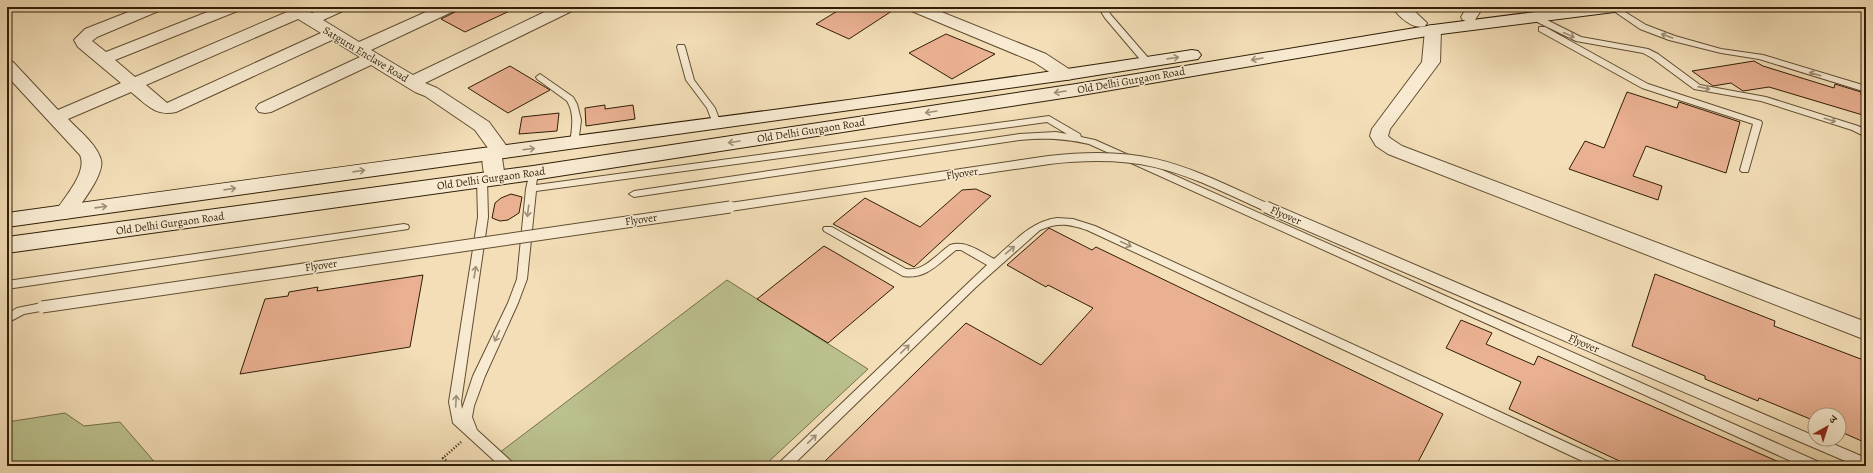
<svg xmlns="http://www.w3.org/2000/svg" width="1873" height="473" viewBox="0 0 1873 473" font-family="Alegreya,'Noto Serif Devanagari',serif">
<rect width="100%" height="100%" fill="#f3deb7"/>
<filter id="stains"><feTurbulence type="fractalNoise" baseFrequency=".005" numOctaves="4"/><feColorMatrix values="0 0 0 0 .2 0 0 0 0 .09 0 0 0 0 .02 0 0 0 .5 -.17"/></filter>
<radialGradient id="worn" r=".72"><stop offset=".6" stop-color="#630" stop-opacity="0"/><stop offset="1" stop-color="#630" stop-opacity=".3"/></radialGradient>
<path fill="#bbc18e" stroke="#76704a" d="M727 280 868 369 764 466H515L499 453Z
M65 413 84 426 120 422 158 466H7V422Z"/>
<path fill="#e9b091" stroke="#301e06" d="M462 7H518L465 32 441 19 457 11Z
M844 7H898L849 39 816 24Z
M946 34 995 54 952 79 909 53Z
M1754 61 1763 66 1834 88 1835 84 1861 92V95L1866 97V116L1769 87 1743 91 1731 83 1713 86 1692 71Z
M510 66 550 90 508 113 468 88Z
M1627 92 1677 108 1679 102 1740 122 1726 173 1646 146 1633 176 1662 186 1658 200 1569 169 1585 141 1604 148Z
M605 105V109L633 105 635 119 586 126 585 108Z
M559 113 557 131 519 134 522 117Z
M976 189 991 196 914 267 833 224 865 198 920 227 962 190Z
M511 194 522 197 519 213 508 220 500 221 492 218 495 203 501 198Z
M1049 228 1092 250 1096 247 1443 414 1416 466H820L966 323 1041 365 1093 308 1048 285 1046 287 1007 265Z
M824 246 894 287 828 343 757 299Z
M1655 274 1775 321 1774 326 1866 361V443L1839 431V415H1815V421L1759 398 1758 401 1705 379V376L1632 346Z
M423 275 410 347 240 374 265 299 288 296 289 292 318 287 317 291Z
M1461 320 1492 333 1486 344 1534 365 1538 356 1788 466H1630L1509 409 1521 382 1446 348Z"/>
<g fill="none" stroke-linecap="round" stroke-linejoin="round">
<g stroke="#614e32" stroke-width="2">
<path id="lane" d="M1101 7H1109L1108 10 1111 15 1150 60V64H1144L1105 18 1100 10Z
M1608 7H1617L1646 25 1675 36 1721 49 1763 55 1866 86V92L1759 59 1721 53 1669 40 1640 29Z
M1531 15H1537L1581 37 1648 49 1658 54 1700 85 1766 97 1858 126 1866 130V137L1852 130 1761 101 1694 89 1652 58 1643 53 1576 41 1531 19Z
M1539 27H1545L1648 84 1761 121 1762 123 1748 172H1742L1740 170 1753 124 1642 88 1539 31Z
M678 45H684L685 47 694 80 715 108 721 124 720 126H714L707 108 686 80 677 47Z
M540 74 573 97 577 104 581 120 578 145 575 146 570 143C572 129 575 114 567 101L537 79 536 77Z
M1049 116 1080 134 1081 137 1095 140 1819 462 1821 466H1802L1089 144C1064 138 1044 138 1019 140L634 197 629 194 634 191 1019 134 1056 132 1067 134 1047 122 536 191 527 279 518 303 485 376 474 406 472 417 477 430 512 462 514 466H500L453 423 449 402 478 217 477 180 479 178 482 177 487 180 488 217 461 402 462 409 473 376 508 303 517 279 526 189 530 171H536L538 173 536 185Z
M1057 218 1073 219 1095 226 1609 462 1611 466H1593L1087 230C1069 224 1058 222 1040 230L976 287 792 466H778L780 462 987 265 961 250H956C939 263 926 280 903 276L824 231 823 229 824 227H832L906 269C924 272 937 254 950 245 966 240 981 252 994 259 1013 243 1031 221 1057 218Z
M404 224 408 225 409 227 408 229 7 289V281Z
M42 303 46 304 47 307 46 310 24 314 7 323V314L17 308Z"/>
</g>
<g stroke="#614e32" stroke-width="2">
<path id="street" d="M141 7H163L161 10 97 37 92 41 106 52 220 7H242L240 10 115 60 135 77 287 12 282 7H301L312 13 326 7H347L345 10 323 20 359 42 437 7H458L456 10 371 50 413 75 555 7H576L574 10 425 83 437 88 489 122 511 152 508 156 502 158 505 178 502 182 495 184 488 182C483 175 480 156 485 149L488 148 475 130 425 96 415 92 371 65 271 112 265 113 259 112 256 108 259 104 360 57 332 40 176 112C156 117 146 104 131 92L68 119C78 130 97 144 101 160 105 174 80 205 72 217L65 219 58 217 55 212C64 198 88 172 80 155L7 76V61L13 62 58 110 121 83 78 47 74 40 85 29ZM298 19 321 33 167 103 146 85Z
M907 7H929L1046 54 1072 71 1075 75 1072 79 1066 80 1060 79 1034 62 909 10Z
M1392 7H1410L1427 23 1425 26C1413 30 1399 17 1392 7Z
M1467 7H1483L1475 20 1469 22 1463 20 1461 17Z
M1433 25 1439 26 1441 30 1440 62 1390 129 1388 136 1390 138 1402 146 1866 322V340L1388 154 1376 146 1370 136 1372 129 1422 62 1425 30 1427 26Z"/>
</g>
<g stroke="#301e06" stroke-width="2">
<path id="secondary" d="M1574 7H1622L1620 11 1614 12 1433 35 1076 96 533 180 7 253V237L533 166 1076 84 1433 25Z
M1192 50 1198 51 1201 55 1198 59 1066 80 7 227V213C166 191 325 169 483 148 720 117 956 87 1192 50Z"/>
</g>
<path stroke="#301e06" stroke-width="2.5" stroke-dasharray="1 2" stroke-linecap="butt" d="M453 466 443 458 461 442"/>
<use href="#lane" fill="#f7ead0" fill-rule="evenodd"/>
<use href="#street" fill="#f7ead0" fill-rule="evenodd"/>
<use href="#secondary" fill="#f7ead0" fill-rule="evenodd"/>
<g stroke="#614e32" stroke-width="10" stroke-linecap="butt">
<path id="lane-bridge-far1" d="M723 208 1049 160C1084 156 1120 155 1155 163 1194 172 1232 192 1268 208"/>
</g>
<g stroke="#614e32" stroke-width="13" stroke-linecap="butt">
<path id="lane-bridge" d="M1266 207 1866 464
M42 307 730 207"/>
</g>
<use href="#lane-bridge-far1" stroke="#f7ead0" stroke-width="8"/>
<use href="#lane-bridge" stroke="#f7ead0" stroke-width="11"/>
</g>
<defs><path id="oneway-shaft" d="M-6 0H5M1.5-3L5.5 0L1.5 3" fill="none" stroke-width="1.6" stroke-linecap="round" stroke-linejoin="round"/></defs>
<g stroke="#9d8e75">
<use href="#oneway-shaft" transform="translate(1569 35) rotate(25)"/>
<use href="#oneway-shaft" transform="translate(1667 36) rotate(-160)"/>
<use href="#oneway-shaft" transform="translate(1173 58) rotate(-8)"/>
<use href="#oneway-shaft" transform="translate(1257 59) rotate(170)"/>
<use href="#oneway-shaft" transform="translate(1815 74) rotate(-164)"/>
<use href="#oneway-shaft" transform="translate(1704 88) rotate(13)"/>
<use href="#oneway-shaft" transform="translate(1060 92) rotate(171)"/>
<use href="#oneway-shaft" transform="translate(931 112) rotate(171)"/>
<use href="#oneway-shaft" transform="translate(1830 120) rotate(17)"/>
<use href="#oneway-shaft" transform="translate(734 142) rotate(171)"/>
<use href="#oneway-shaft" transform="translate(529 149) rotate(-7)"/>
<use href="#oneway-shaft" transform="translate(359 171) rotate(-8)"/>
<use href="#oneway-shaft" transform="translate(230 189) rotate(-8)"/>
<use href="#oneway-shaft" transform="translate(101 207) rotate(-8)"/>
<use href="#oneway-shaft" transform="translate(528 211) rotate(97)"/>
<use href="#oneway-shaft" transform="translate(1126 244) rotate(25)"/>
<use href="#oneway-shaft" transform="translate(1010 250) rotate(-40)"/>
<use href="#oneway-shaft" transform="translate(475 272) rotate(-81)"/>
<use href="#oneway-shaft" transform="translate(497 336) rotate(114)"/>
<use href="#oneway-shaft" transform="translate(905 349) rotate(-44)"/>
<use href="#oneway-shaft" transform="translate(456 401) rotate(-87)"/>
<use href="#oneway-shaft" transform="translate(812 439) rotate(-44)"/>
</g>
<g text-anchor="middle" stroke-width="3" stroke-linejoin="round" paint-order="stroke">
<g font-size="11" fill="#301e06" stroke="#f7ead0">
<text transform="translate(366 54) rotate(31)" y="4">Satguru Enclave Road</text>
<text transform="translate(1131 80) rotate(-10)" y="4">Old Delhi Gurgaon Road</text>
<text transform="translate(811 130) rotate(-9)" y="4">Old Delhi Gurgaon Road</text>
<text transform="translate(962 173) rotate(-9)" y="4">Flyover</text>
<text transform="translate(491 178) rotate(-8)" y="4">Old Delhi Gurgaon Road</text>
<text transform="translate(1286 215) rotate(23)" y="4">Flyover</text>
<text transform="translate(641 219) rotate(-8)" y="4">Flyover</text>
<text transform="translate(170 223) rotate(-8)" y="4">Old Delhi Gurgaon Road</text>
<text transform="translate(321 265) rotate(-8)" y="4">Flyover</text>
<text transform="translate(1584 343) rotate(23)" y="4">Flyover</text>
</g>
</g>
<rect width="1873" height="473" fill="none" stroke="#f3deb7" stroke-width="24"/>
<rect x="8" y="8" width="1857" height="457" fill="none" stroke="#301e06" stroke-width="2"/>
<rect x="12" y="12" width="1849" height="449" fill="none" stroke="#301e06"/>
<g transform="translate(1827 427) rotate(39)"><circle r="19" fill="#f7ead0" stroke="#a7987f"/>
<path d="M0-3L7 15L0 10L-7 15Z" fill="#8f2418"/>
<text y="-6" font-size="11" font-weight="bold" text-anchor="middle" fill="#301e06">उ</text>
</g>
<rect width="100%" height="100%" filter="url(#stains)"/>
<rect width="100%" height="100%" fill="url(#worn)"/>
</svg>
